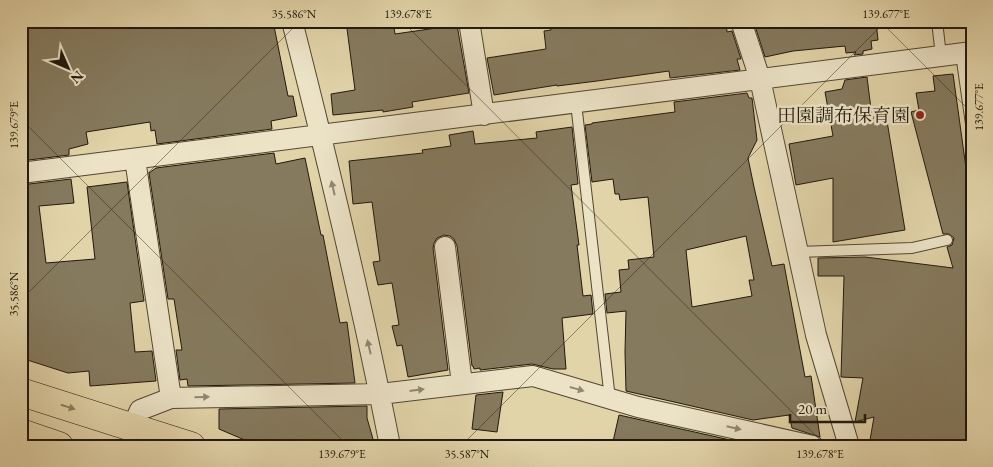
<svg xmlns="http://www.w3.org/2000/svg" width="993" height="467" viewBox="0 0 993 467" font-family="'EB Garamond','Noto Serif JP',serif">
<rect width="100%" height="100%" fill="#e2d4a9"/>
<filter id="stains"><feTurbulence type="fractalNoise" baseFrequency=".004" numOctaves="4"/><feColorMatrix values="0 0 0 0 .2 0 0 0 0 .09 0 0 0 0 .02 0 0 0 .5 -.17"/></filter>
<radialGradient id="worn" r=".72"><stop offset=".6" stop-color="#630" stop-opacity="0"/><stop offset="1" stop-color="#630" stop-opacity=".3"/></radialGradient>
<path fill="#857a5e" stroke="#21180c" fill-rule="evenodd" d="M21 21H273L288 96H293L297 116 271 121 272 129 157 144 155 130 151 131 150 122 86 132 88 144 69 149V155L21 161Z
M346 21H393L395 34 457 25 469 93 412 102 413 107 383 112V110L333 115 331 94 355 90Z
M550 21H726L727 32 732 31 741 59H737L740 70 670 78 669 71 597 81 557 86V85L494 95 487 58 546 49 544 31 551 30Z
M774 21H876L878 40 871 41 872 49 863 51V54L854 55 856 52 846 53 845 46 793 51 765 57 755 26Z
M953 74 967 175 972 174V446H869L874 417 855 422 863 378 841 377 844 276H818V258L865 257 953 268 947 247 952 245 954 238 949 234H943L911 112 919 110 916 93 935 91 933 76Z
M867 77 872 117 886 115 905 230 833 242V178L796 185 789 144 833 136 825 92 842 89 845 80Z
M747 93 749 98H752L757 140 748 158 754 187 772 266 784 264 805 377 811 376 820 437 792 428 789 415 753 420 626 391 625 352 626 311 607 313 605 294 621 292 619 270 629 269 628 260 654 257 648 197 620 200 619 194H615L613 179 592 182 585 125 592 124V123L675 112 674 102ZM746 236 754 280H749L752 296 692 307 686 250Z
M572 127 578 184 571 185 579 245H577L583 296 591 295 593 314 562 318 566 369H553L532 364 480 370V368L474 369 473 366H472L457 246 454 239 450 236 444 235 437 238 434 243 433 248 448 370 408 377 402 345 397 346 392 326 399 325 392 283 378 285 373 262 380 261 372 202 353 204 349 161 423 153 422 150 451 146 449 135 473 131 475 144 537 138 536 132Z
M274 153 276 164 305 158 321 235H323L340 323 347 322 355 383 188 386 187 379 180 380 176 350H182L174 299H168L149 173 156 168Z
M71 179 74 203 39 206 46 263 95 259 87 187 127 182 144 301 130 303 135 352 152 351 156 381 90 386 89 371 68 373 21 358V185Z
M503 392 497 432 472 429 476 395Z
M367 406V418L375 446H342V442L268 444 247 441 219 429V409Z
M619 415 739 442 738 446H612Z"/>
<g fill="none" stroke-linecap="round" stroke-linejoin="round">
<g stroke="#514733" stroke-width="12">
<path id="service" d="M937 21 941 56
M961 54 972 131
M576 103 610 399
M798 252 912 248 947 240"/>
</g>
<g stroke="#514733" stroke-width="22">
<path id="minor" d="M292 21C328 162 362 303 390 446
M469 21 484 115
M741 21 760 79 816 335 849 446
M135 159 171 398
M21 173 972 52
M445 247 462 384
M132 428 140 410 171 398 380 394 533 376 638 407 813 446"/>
</g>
<g stroke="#21180c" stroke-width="29">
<path id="primary" d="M21 392 191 446
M21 433 59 446"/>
</g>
<use href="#service" stroke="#ece3c7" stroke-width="10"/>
<use href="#minor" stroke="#ece3c7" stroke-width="20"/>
<use href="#primary" stroke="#e2d4a9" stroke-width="28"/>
</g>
<defs><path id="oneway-solid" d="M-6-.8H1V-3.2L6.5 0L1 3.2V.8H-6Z" transform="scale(1.25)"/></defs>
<g fill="#918873">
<use href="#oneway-solid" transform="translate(333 188) rotate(-103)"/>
<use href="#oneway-solid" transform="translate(369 347) rotate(-103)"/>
<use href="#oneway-solid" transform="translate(577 389) rotate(16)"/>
<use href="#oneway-solid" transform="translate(417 390) rotate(-7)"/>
<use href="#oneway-solid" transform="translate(202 397) rotate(-1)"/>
<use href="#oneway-solid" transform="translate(734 428) rotate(13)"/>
</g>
<use fill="#8b7f62" href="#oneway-solid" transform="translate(68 407) rotate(18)"/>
<path fill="none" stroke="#21180c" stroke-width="1" stroke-opacity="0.45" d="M402 21 826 446M880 21 972 113M21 119 348 446M21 300 300 21M461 446 886 21"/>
<circle fill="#8f2418" stroke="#ece3c7" stroke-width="2" cx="920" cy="115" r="5"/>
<g text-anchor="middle" stroke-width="5" stroke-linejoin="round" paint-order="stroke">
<g font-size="19" fill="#21180c" stroke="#ece3c7" text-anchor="end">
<text x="910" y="122">田園調布保育園</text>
</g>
</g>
<rect width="993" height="467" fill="none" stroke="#e2d4a9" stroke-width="55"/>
<g transform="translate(68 68) rotate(135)" stroke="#ece3c7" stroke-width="4" paint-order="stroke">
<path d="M0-4L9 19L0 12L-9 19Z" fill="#21180c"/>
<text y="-8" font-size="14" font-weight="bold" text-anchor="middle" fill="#21180c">N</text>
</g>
<path d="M790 414v8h75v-8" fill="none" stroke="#21180c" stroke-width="2.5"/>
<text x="798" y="414" font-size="15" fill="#21180c" stroke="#ece3c7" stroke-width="4" paint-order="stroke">20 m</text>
<rect x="28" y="28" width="938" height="412" fill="none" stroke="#21180c" stroke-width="2"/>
<g font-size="12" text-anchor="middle" fill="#21180c">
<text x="294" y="18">35.586°N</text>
<text x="408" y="18">139.678°E</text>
<text x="886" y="18">139.677°E</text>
<text transform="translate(979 107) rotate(-90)" y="4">139.677°E</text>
<text transform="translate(14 125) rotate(-90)" y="4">139.679°E</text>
<text transform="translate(14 294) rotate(-90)" y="4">35.586°N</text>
<text x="342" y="458">139.679°E</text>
<text x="467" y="458">35.587°N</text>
<text x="820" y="458">139.678°E</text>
</g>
<rect width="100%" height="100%" filter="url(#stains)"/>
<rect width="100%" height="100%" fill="url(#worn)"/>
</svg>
